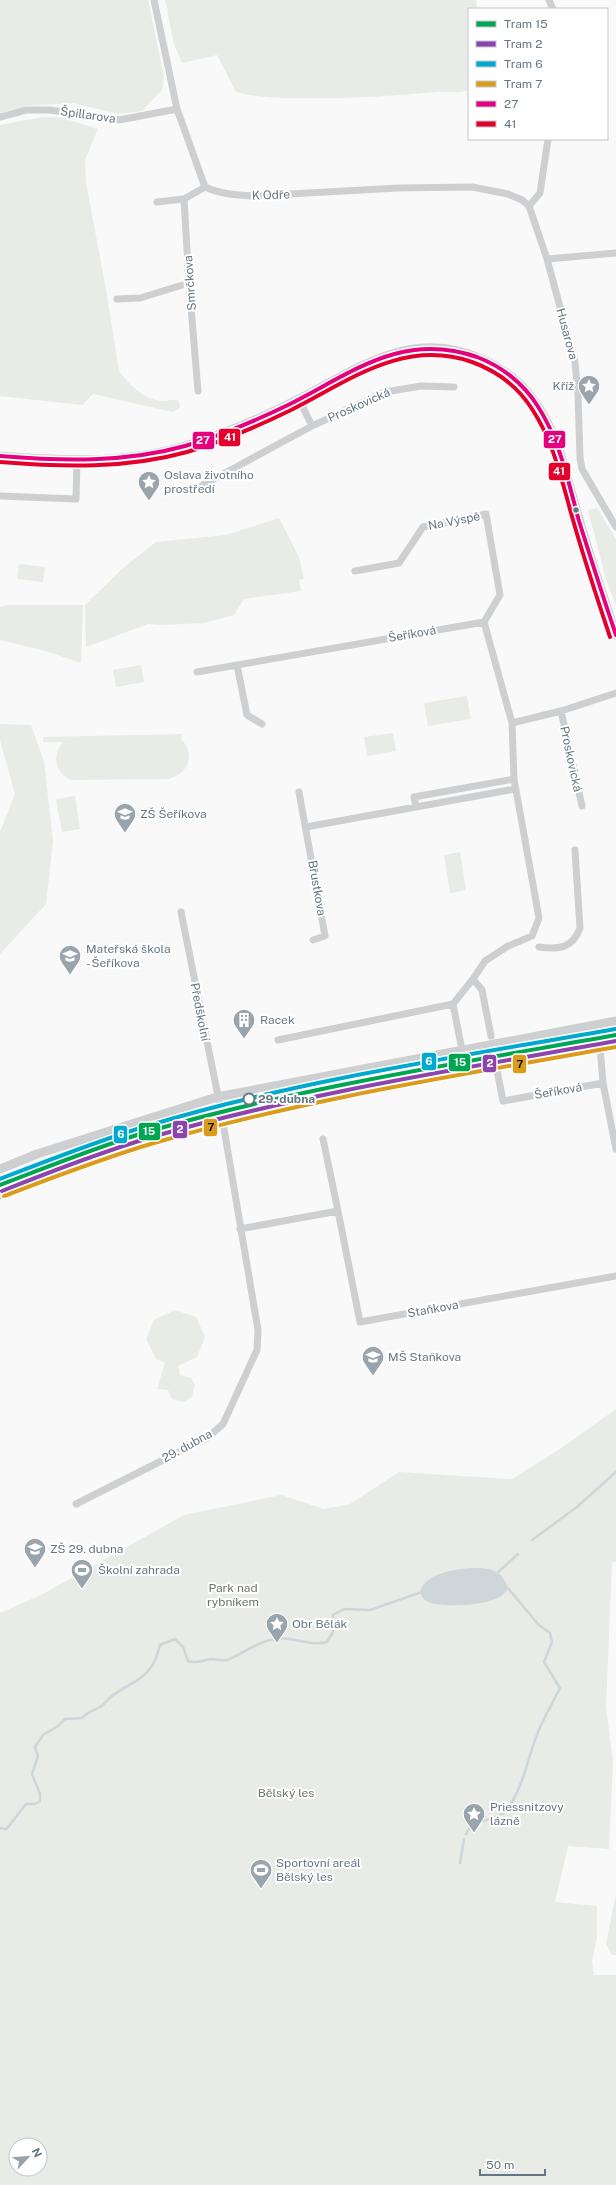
<svg xmlns="http://www.w3.org/2000/svg" width="616" height="2185" viewBox="0 0 616 2185" font-family="'Public Sans',sans-serif">
<rect width="100%" height="100%" fill="#f9f9f9"/>
<path fill="#e8ebe6" fill-rule="evenodd" d="M0 0H148L164 77 162 90 142 111 119 114 73 103 26 106 0 113Z
M165 0H476L477 9H469V90C458 94 447 91 436 92 391 96 346 99 301 98 279 98 257 98 236 92L217 55 182 63 174 44Z
M43 117 64 118 98 129 85 160 86 182 107 295 119 371C129 385 144 399 161 401 168 402 172 398 179 401L180 407 173 412 93 394 82 405 0 396V125Z
M597 508 616 539V606L606 579 588 510Z
M279 518 299 557 304 579 299 580 301 591 244 599 234 615 204 623 162 625 148 624 86 647 85 605 123 568 156 542 226 535Z
M19 564 45 567 43 582 17 579Z
M7 605H83L81 663 46 651 0 640V607Z
M141 665 144 682 116 687 113 670Z
M467 696 471 719 428 726 424 703Z
M0 724 31 725 44 761 53 841 46 904 0 954V832L15 794 0 740Z
M393 733 396 751 367 756 364 737Z
M182 734 181 739C197 755 187 775 168 779L71 780C54 772 52 755 63 742H43V737Z
M75 796 80 829 62 832 56 799Z
M460 852 466 890 450 893 444 855Z
M175 1310 196 1317 205 1337 197 1357 178 1366 180 1375 191 1378 195 1385 192 1397 183 1402 172 1399 168 1390 157 1389 165 1363 156 1359 146 1339 154 1320Z
M616 1409V1562H612L606 1707 613 1762 609 1849 568 1846 555 1902 597 1906V1937L592 1962 594 1975H616V2185H0V1613L41 1595 184 1515 281 1495 324 1509 350 1504 399 1472 512 1479 560 1449ZM16 2145H40V2169H16Z
M616 1894V1955H612L606 1943Z"/>
<path fill="#ced6d9" d="M470 1568C488 1568 502 1568 508 1589 504 1594 499 1598 493 1600 480 1605 437 1609 425 1600 423 1599 421 1594 420 1592 426 1573 452 1570 470 1568Z"/>
<g fill="none" stroke-linecap="round" stroke-linejoin="round">
<path stroke="#ced6d9" stroke-width="2.5" d="M532 1540 577 1507 616 1472
M496 1574 518 1554
M0 1828 6 1829 9 1826 26 1804H35L40 1801V1794L32 1774 38 1756 35 1747 43 1735 58 1726 65 1719 82 1718C88 1711 94 1711 100 1707 105 1704 108 1699 112 1696 137 1678 152 1679 160 1645L175 1639 183 1647 188 1661C198 1664 202 1660 212 1659 217 1659 223 1661 227 1660 242 1654 254 1644 270 1640 290 1634 307 1647 327 1642L333 1632V1615L344 1609 370 1610 422 1592
M466 1834C474 1817 499 1823 509 1807 524 1784 528 1757 538 1732 544 1717 553 1702 560 1688L544 1662 552 1642 550 1633 538 1624 507 1587
M460 1863 464 1839"/>
<path stroke="#d4d8dc" stroke-width="7" stroke-dasharray="7 3.5" stroke-linecap="butt" d="M492 1040 498 1075"/>
<path stroke="#cecfd0" stroke-width="7" d="M154 0 177 109 205 187C220 194 236 195 253 196L398 188 472 187 508 194 522 200 529 206
M549 0 553 9
M0 117 26 110H50L119 120 177 109
M157 202 184 199
M529 206 547 259 575 362 578 394 580 458 582 469 616 527
M529 206 540 193 548 139
M547 259 616 253
M117 299 140 298 189 283
M198 391 189 283 184 199 205 187
M299 399 312 426
M201 486 312 426 385 392 421 386 454 387
M0 496 76 499 77 460
M355 571 399 563 423 527 486 514 500 595 484 622
M484 622 512 723 514 779 539 918 532 936 508 946 485 961 473 979 482 990 491 1036
M237 665 247 715 262 724
M197 672 484 622
M561 711 582 806
M512 723 561 711 616 693
M299 792 325 936 313 940
M416 807 414 797 514 779
M306 827 515 789
M539 947C559 950 573 948 580 928L575 850
M453 1004 462 1050
M278 1040 453 1004 473 979
M498 1075 503 1101 603 1083 600 1047
M603 1083 616 1149
M323 1139 338 1211
M240 1229 338 1211 360 1322 616 1276
M76 1504 207 1438 223 1424 257 1350 258 1330 221 1111 181 912"/>
<path stroke="#cecfd0" stroke-width="9" d="M0 456C61 461 126 464 185 446 225 434 262 418 299 399 361 367 413 327 484 360 506 370 524 385 537 405 558 435 566 474 576 509 588 551 602 593 616 635
M0 1169 37 1154 217 1097 616 1021
M0 1195 46 1176 222 1120 368 1088 616 1044"/>
<g stroke="#fff" stroke-width="7">
<path id="bus-1" d="M0 456C62 461 124 463 185 446 220 436 255 421 288 405 352 373 402 331 477 357 501 366 523 383 537 405 560 440 568 481 579 521 591 559 603 597 616 635"/>
</g>
<g stroke="#fff" stroke-width="7">
<path id="bus-2" d="M0 462C63 467 126 469 187 452 222 442 256 427 289 411 349 381 403 338 472 362 497 371 518 387 532 409 554 442 562 482 573 520 584 559 597 598 610 637"/>
</g>
<use href="#bus-1" stroke="#e5007d" stroke-width="4"/>
<use href="#bus-2" stroke="#e4002b" stroke-width="4"/>
<g stroke="#fff" stroke-width="7">
<path id="tram-1" d="M0 1185C50 1166 99 1146 150 1131 303 1087 460 1063 616 1035"/>
</g>
<g stroke="#fff" stroke-width="7">
<path id="tram-2" d="M2 1191C52 1171 101 1152 152 1137 304 1093 461 1069 616 1041"/>
</g>
<g stroke="#fff" stroke-width="7">
<path id="tram-3" d="M0 1179C49 1160 97 1141 147 1126 299 1080 459 1057 615 1029"/>
</g>
<g stroke="#fff" stroke-width="7">
<path id="tram-4" d="M4 1196C54 1177 103 1158 154 1143 305 1099 461 1075 616 1047"/>
</g>
<use href="#tram-1" stroke="#00a651" stroke-width="4"/>
<use href="#tram-2" stroke="#8e44ad" stroke-width="4"/>
<use href="#tram-3" stroke="#00a9ce" stroke-width="4"/>
<use href="#tram-4" stroke="#da9c1a" stroke-width="4"/>
</g>
<defs>
<g id="sight-pin" transform="scale(1.15)"><path d="M0 17L-7.5 6A9.5 9.5 0 1 1 7.5 6Z" fill="#99a4ac" stroke="#fff"/><path d="M0-6L1.8-2.2L6-1.7L2.9 1.2L3.7 5.4L0 3.3L-3.7 5.4L-2.9 1.2L-6-1.7L-1.8-2.2Z" fill="#fff"/></g>
<g id="school-pin" transform="scale(1.15)"><path d="M0 17L-7.5 6A9.5 9.5 0 1 1 7.5 6Z" fill="#99a4ac" stroke="#fff"/><path d="M0-5L7-2L0 1L-7-2ZM-4 1L0 2.5L4 1V4Q0 6-4 4Z" fill="#fff"/></g>
<g id="building-pin" transform="scale(1.15)"><path d="M0 17L-7.5 6A9.5 9.5 0 1 1 7.5 6Z" fill="#99a4ac" stroke="#fff"/><path d="M-4-6H4V6H1V3H-1V6H-4ZM-2.5-4.3h1.7v1.8h-1.7ZM.8-4.3h1.7v1.8H.8ZM-2.5-1h1.7V.8h-1.7ZM.8-1h1.7V.8H.8Z" fill="#fff"/></g>
<g id="stadium-pin" transform="scale(1.15)"><path d="M0 17L-7.5 6A9.5 9.5 0 1 1 7.5 6Z" fill="#99a4ac" stroke="#fff"/><path d="M0-5a6.5 5 0 1 0 0 10a6.5 5 0 1 0 0-10ZM-3.5-1.8h7v3.6h-7Z" fill="#fff"/></g>
</defs>
<g fill-rule="evenodd">
<use href="#sight-pin" x="589" y="386"/>
<use href="#sight-pin" x="149" y="482"/>
<use href="#school-pin" x="125" y="814"/>
<use href="#school-pin" x="70" y="956"/>
<use href="#building-pin" x="244" y="1020"/>
<use href="#school-pin" x="373" y="1357"/>
<use href="#school-pin" x="35" y="1549"/>
<use href="#stadium-pin" x="82" y="1570"/>
<use href="#sight-pin" x="277" y="1624"/>
<use href="#sight-pin" x="474" y="1814"/>
<use href="#stadium-pin" x="261" y="1870"/>
</g>
<circle fill="#657683" stroke="#fff" stroke-width="1.5" cx="576" cy="510" r="3.5"/>
<circle fill="#fff" stroke="#657683" stroke-width="2" cx="249" cy="1099" r="5.5"/>
<g text-anchor="middle" stroke-width="4" stroke-linejoin="round" paint-order="stroke">
<g font-size="12" fill="#657683" stroke="#fff">
<text transform="translate(88 115) rotate(8)" y="4">Špillarova</text>
<text transform="translate(271 195) rotate(-2)" y="4">K Odře</text>
<text transform="translate(190 283) rotate(-94)" y="4">Smrčkova</text>
<text transform="translate(567 334) rotate(75)" y="4">Husarova</text>
<text transform="translate(359 405) rotate(-24)" y="4">Proskovická</text>
<text transform="translate(454 521) rotate(-11)" y="4">Na Výspě</text>
<text transform="translate(412 634) rotate(-10)" y="4">Šeříková</text>
<text transform="translate(571 759) rotate(78)" y="4">Proskovická</text>
<text transform="translate(317 888) rotate(80)" y="4">Břustkova</text>
<text transform="translate(200 1012) rotate(79)" y="4">Předškolní</text>
<text transform="translate(558 1091) rotate(-10)" y="4">Šeříková</text>
<text transform="translate(433 1309) rotate(-10)" y="4">Staňkova</text>
<text transform="translate(187 1446) rotate(-29)" y="4">29. dubna</text>
</g>
<g font-size="12" fill="#657683" stroke="#fff" text-anchor="start">
<text x="574" y="390" text-anchor="end">Kříž</text>
<text x="164" y="479">Oslava životního<tspan x="164" dy="14">prostředí</tspan></text>
<text x="140" y="818">ZŠ Šeříkova</text>
<text x="86" y="953">Mateřská škola<tspan x="86" dy="14">- Šeříkova</tspan></text>
<text x="260" y="1024">Racek</text>
<text x="388" y="1361">MŠ Staňkova</text>
<text x="50" y="1553">ZŠ 29. dubna</text>
<text x="98" y="1574">Školní zahrada</text>
<text x="292" y="1628">Obr Bělák</text>
<text x="490" y="1811">Priessnitzovy<tspan x="490" dy="14">lázně</tspan></text>
<text x="276" y="1867">Sportovní areál<tspan x="276" dy="14">Bělský les</tspan></text>
</g>
<g font-size="12" font-weight="bold" fill="#657683" stroke="#fff" text-anchor="start">
<text x="258" y="1103">29. dubna</text>
</g>
<g font-size="12" fill="#687a64" stroke="#fff">
<text x="233" y="1592">Park nad<tspan x="233" dy="14">rybníkem</tspan></text>
<text x="286" y="1797">Bělský les</text>
</g>
</g>
<g stroke="#fff" stroke-width="1.5">
<rect x="218" y="428" width="23" height="19" rx="4" fill="#e4002b"/>
<rect x="543" y="430" width="23" height="19" rx="4" fill="#e5007d"/>
<rect x="192" y="431" width="23" height="19" rx="4" fill="#e5007d"/>
<rect x="548" y="462" width="23" height="19" rx="4" fill="#e4002b"/>
<rect x="421" y="1052" width="16" height="19" rx="4" fill="#00a9ce"/>
<rect x="448" y="1053" width="23" height="19" rx="4" fill="#00a651"/>
<rect x="482" y="1054" width="15" height="19" rx="4" fill="#8e44ad"/>
<rect x="512" y="1054" width="15" height="20" rx="4" fill="#da9c1a"/>
<rect x="203" y="1118" width="15" height="19" rx="4" fill="#da9c1a"/>
<rect x="172" y="1120" width="16" height="19" rx="4" fill="#8e44ad"/>
<rect x="138" y="1122" width="23" height="19" rx="4" fill="#00a651"/>
<rect x="113" y="1125" width="15" height="19" rx="4" fill="#00a9ce"/>
</g>
<g font-size="11" text-anchor="middle" font-weight="bold" fill="#fff">
<text x="230" y="441">41</text>
<text x="555" y="443">27</text>
<text x="203" y="444">27</text>
<text x="559" y="475">41</text>
<text x="429" y="1065">6</text>
<text x="460" y="1066">15</text>
<text x="490" y="1067">2</text>
<text x="180" y="1133">2</text>
<text x="149" y="1135">15</text>
<text x="121" y="1138">6</text>
</g>
<g font-size="11" text-anchor="middle" font-weight="bold" fill="#111">
<text x="520" y="1068">7</text>
<text x="211" y="1131">7</text>
</g>
<rect x="468" y="8" width="140" height="132" fill="#ffffff" stroke="#c1c8cd"/>
<rect x="476" y="21" width="20" height="6" fill="#00a651" stroke="#c1c8cd"/>
<text x="504" y="28" font-size="12" fill="#657683">Tram 15</text>
<rect x="476" y="41" width="20" height="6" fill="#8e44ad" stroke="#c1c8cd"/>
<text x="504" y="48" font-size="12" fill="#657683">Tram 2</text>
<rect x="476" y="61" width="20" height="6" fill="#00a9ce" stroke="#c1c8cd"/>
<text x="504" y="68" font-size="12" fill="#657683">Tram 6</text>
<rect x="476" y="81" width="20" height="6" fill="#da9c1a" stroke="#c1c8cd"/>
<text x="504" y="88" font-size="12" fill="#657683">Tram 7</text>
<rect x="476" y="101" width="20" height="6" fill="#e5007d" stroke="#c1c8cd"/>
<text x="504" y="108" font-size="12" fill="#657683">27</text>
<rect x="476" y="121" width="20" height="6" fill="#e4002b" stroke="#c1c8cd"/>
<text x="504" y="128" font-size="12" fill="#657683">41</text>
<g transform="translate(28 2157) rotate(64)"><circle r="19" fill="#ffffff" stroke="#c1c8cd"/>
<path d="M0-3L7 15L0 10L-7 15Z" fill="#99a4ac"/>
<text y="-6" font-size="11" font-weight="bold" text-anchor="middle" fill="#657683">N</text>
</g>
<path d="M480 2169v6h65v-6" fill="none" stroke="#657683" stroke-width="2"/>
<text x="486" y="2169" font-size="12" fill="#657683" stroke="#ffffff" stroke-width="3" paint-order="stroke">50 m</text>
</svg>
